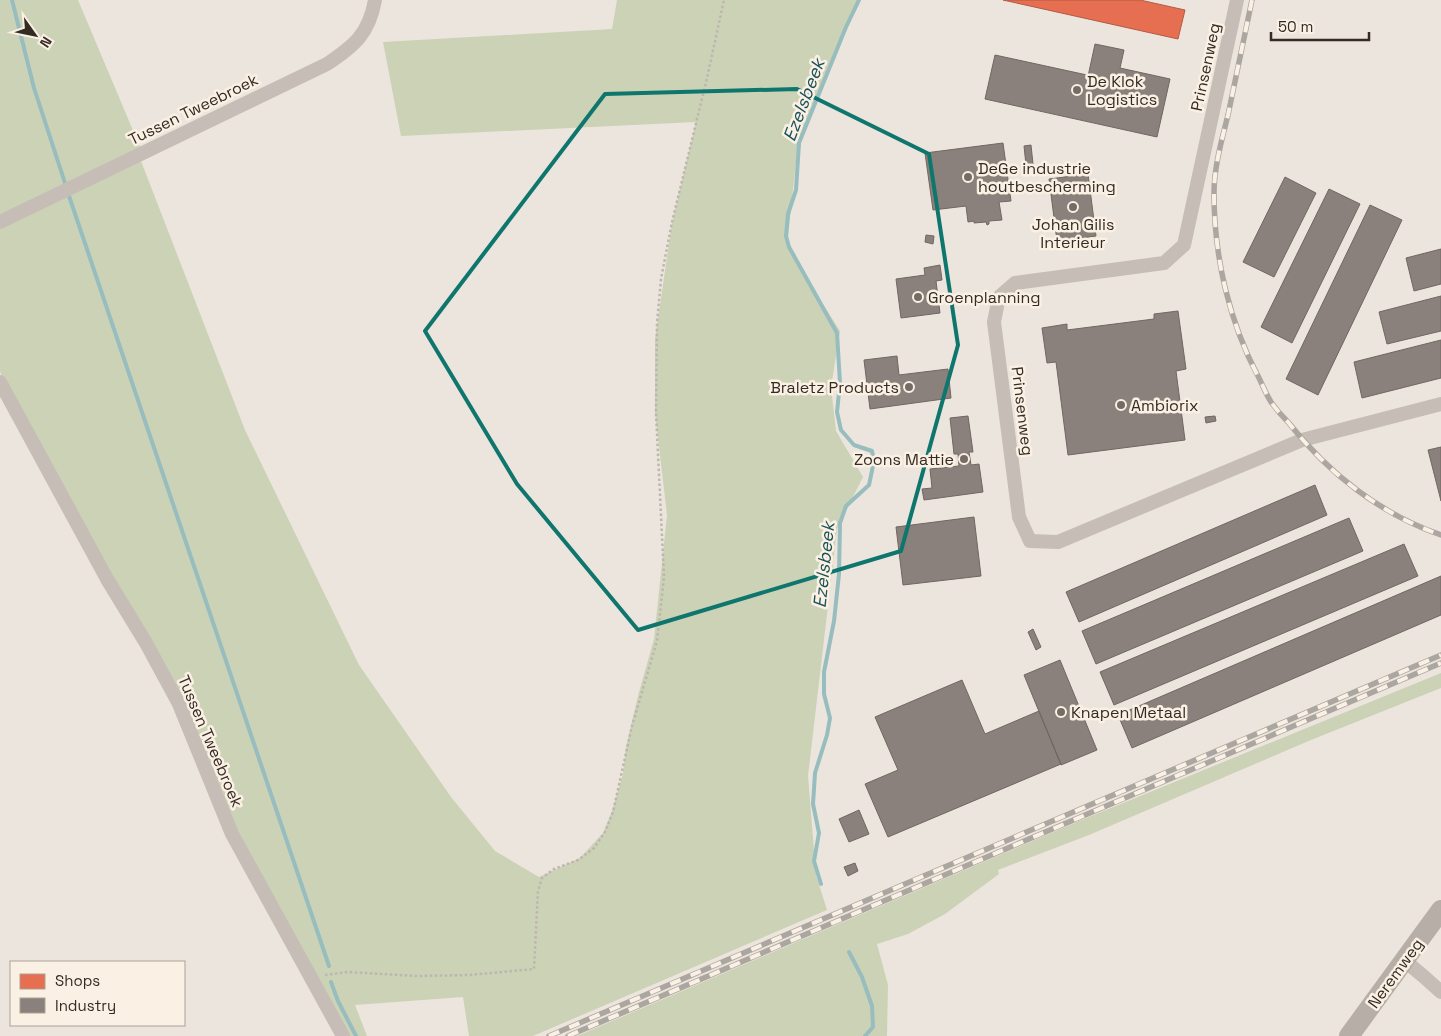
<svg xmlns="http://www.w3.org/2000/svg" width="1441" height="1036" viewBox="0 0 1441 1036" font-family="'Space Grotesk',sans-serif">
<rect width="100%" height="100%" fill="#ece5dd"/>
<path fill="#ccd2b6" d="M0 0H78L140 147 0 215Z
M617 0H861L847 29 798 142 787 247 840 331 831 387 836 431 863 477 837 529 808 776 816 875 827 910 533 1036H469L463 997 355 1005 367 1036H347L235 830 129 607 2 377 0 371V228L141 161 245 430 359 665 451 797 495 851 539 877 580 858 603 833 612 811 623 774 626 747 638 696 654 639 667 515 655 412V339L672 223 696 122 401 136 383 42 612 29Z
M1441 673V688L1311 740 1089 835 998 870 999 874 945 914 908 934 877 944 888 985 887 1036H577L1084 819Z"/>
<path fill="#e76f51" stroke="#b25b44" d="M1003 0H1140L1185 10 1178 39Z"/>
<path fill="#8a817c" stroke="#706762" d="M1095 44 1124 50 1120 68 1170 79 1157 137 985 99 995 55 1087 75 1086 80 1087 81Z
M1003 143 1011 201 999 202 1002 220 989 221V224L987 225 986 222 974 223V221L968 222 966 206 933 210 925 153Z
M1031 145 1033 164 1026 165 1024 146Z
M1088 174 1096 236 1057 241 1049 179Z
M1285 177 1316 193 1274 277 1243 262Z
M1329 189 1360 204 1292 343 1261 327Z
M1370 205 1402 220 1318 395 1286 379Z
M926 235 934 236 933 244 925 242Z
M1441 249V284L1414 291 1406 258Z
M940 265 942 280 936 281 940 313 901 318 896 279 925 275 924 268Z
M1441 296V331L1387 344 1379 312Z
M1178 311 1186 369 1176 371 1185 440 1068 455 1056 362 1047 363 1042 328 1067 324V330L1154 319V314Z
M1441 340V378L1362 398 1354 362Z
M897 356 899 375 948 369 951 398 870 409 864 360Z
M968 416 973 452H969L971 465 979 464 983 492 924 500 922 489 932 488 930 469 959 466 958 454H954L950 418Z
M1215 416 1216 421 1206 423 1205 417Z
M1441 447V501L1428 450Z
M1315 485 1327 515 1079 622 1066 592Z
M974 517 981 576 903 585 896 527Z
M1349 518 1363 551 1096 664 1082 631Z
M1404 544 1418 576 1114 705 1100 672Z
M1441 576V615L1132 748 1118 715Z
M1033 629 1041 647 1036 650 1028 632Z
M1060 660 1097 750 1061 765 1024 675Z
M962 680 985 734 1039 711 1061 764 888 837 865 784 898 770 875 717Z
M859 810 869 834 849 842 839 819Z
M855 863 858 871 848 876 844 867Z"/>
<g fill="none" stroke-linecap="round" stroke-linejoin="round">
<path stroke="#98bdbe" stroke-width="4" d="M12 0 34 88 65 183
M68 193 329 966
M821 884 814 861 819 833 813 804 815 773 827 735 830 718 824 694V672L834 621 839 574 840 523 846 506 869 485 874 461 872 451 854 445 841 430 837 412 840 383 837 333 789 247 786 236 788 214 796 190 799 143 846 27 859 0
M849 952 862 977 872 1006 873 1027 865 1036
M331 982 338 1001 356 1036"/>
<path stroke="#bdb6af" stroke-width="2.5" stroke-dasharray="2.5 2.5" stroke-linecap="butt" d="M325 975 348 972 417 976 470 975 534 969 538 891 542 878 554 869 578 860 594 848 605 832 613 812 632 726 657 641 664 577 656 413 657 323 661 279 672 222 707 78 724 0"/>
<path stroke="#c5bdb6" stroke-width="14" d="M1237 0 1184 245 1164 263 1015 283 999 297 994 322 1019 517 1030 541 1058 542 1302 440 1441 404
M0 222 327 64C354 46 369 34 375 0
M0 382 107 579 146 643 179 704 232 834 343 1036
M1405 961 1422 975 1441 992"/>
<path stroke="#b6aea7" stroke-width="20" d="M1349 1036 1441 910"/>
<g stroke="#aca6a1" stroke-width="5.5">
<path id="rail" d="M1252 0C1244 38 1236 76 1228 115 1222 139 1214 167 1214 193 1214 257 1229 322 1259 378 1263 386 1266 394 1271 402 1276 409 1282 416 1288 422 1328 473 1380 514 1441 535
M549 1036 1441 655
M568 1036 1441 663"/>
</g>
<use href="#rail" stroke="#faf0e3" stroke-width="4" stroke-dasharray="11" stroke-linecap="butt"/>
</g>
<path fill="none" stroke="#0f766e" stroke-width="4" stroke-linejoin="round" d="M797 89 929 154 958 345 901 551 638 630 517 484 425 331 605 94Z"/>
<g fill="#756c65" stroke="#faf0e3" stroke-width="2">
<circle cx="1077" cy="90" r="5"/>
<circle cx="968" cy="177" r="5"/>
<circle cx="1073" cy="207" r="5"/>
<circle cx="918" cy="297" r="5"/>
<circle cx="909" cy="387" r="5"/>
<circle cx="1121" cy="405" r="5"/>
<circle cx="964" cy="459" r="5"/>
<circle cx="1061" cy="712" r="5"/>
</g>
<g text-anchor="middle" stroke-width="5" stroke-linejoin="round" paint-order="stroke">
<g font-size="16" fill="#352b25" stroke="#faf0e3">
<text transform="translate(1205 67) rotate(-78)" y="6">Prinsenweg</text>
<text transform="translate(193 109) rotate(-26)" y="6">Tussen Tweebroek</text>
<text transform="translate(1023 411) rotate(83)" y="6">Prinsenweg</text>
<text transform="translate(211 741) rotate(67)" y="6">Tussen Tweebroek</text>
<text transform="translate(1395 973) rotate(-54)" y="6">Neremweg</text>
</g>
<g font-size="16" fill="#352b25" stroke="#faf0e3" text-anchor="start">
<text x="1087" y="87">De Klok<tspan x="1087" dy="18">Logistics</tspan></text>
<text x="978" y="174">DeGe industrie<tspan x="978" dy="18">houtbescherming</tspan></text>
<text x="1073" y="230" text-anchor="middle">Johan Gilis<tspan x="1073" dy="18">Interieur</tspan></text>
<text x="928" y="303">Groenplanning</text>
<text x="899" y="393" text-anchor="end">Braletz Products</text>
<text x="1131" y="411">Ambiorix</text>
<text x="954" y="465" text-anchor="end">Zoons Mattie</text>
<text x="1071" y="718">Knapen Metaal</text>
</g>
<g font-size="18" font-style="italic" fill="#195258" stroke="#faf0e3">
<text transform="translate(804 100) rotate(-69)" y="6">Ezelsbeek</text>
<text transform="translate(824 565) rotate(-84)" y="6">Ezelsbeek</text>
</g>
</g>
<rect x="10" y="961" width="175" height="65" fill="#faf0e3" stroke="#aba197"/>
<rect x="20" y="974" width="25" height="15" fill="#e76f51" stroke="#aba197"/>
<text x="55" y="986" font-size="15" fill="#352b25">Shops</text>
<rect x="20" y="998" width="25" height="15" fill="#8a817c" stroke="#aba197"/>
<text x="55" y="1011" font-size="15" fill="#352b25">Industry</text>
<g transform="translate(35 35) rotate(123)" stroke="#faf0e3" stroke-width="4" paint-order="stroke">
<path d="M0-4L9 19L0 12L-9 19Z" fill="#352b25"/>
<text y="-8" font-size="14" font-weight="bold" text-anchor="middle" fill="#352b25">N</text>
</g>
<path d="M1271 32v8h98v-8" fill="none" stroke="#352b25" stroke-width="2.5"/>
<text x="1278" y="32" font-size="15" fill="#352b25" stroke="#faf0e3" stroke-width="4" paint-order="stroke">50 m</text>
</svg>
